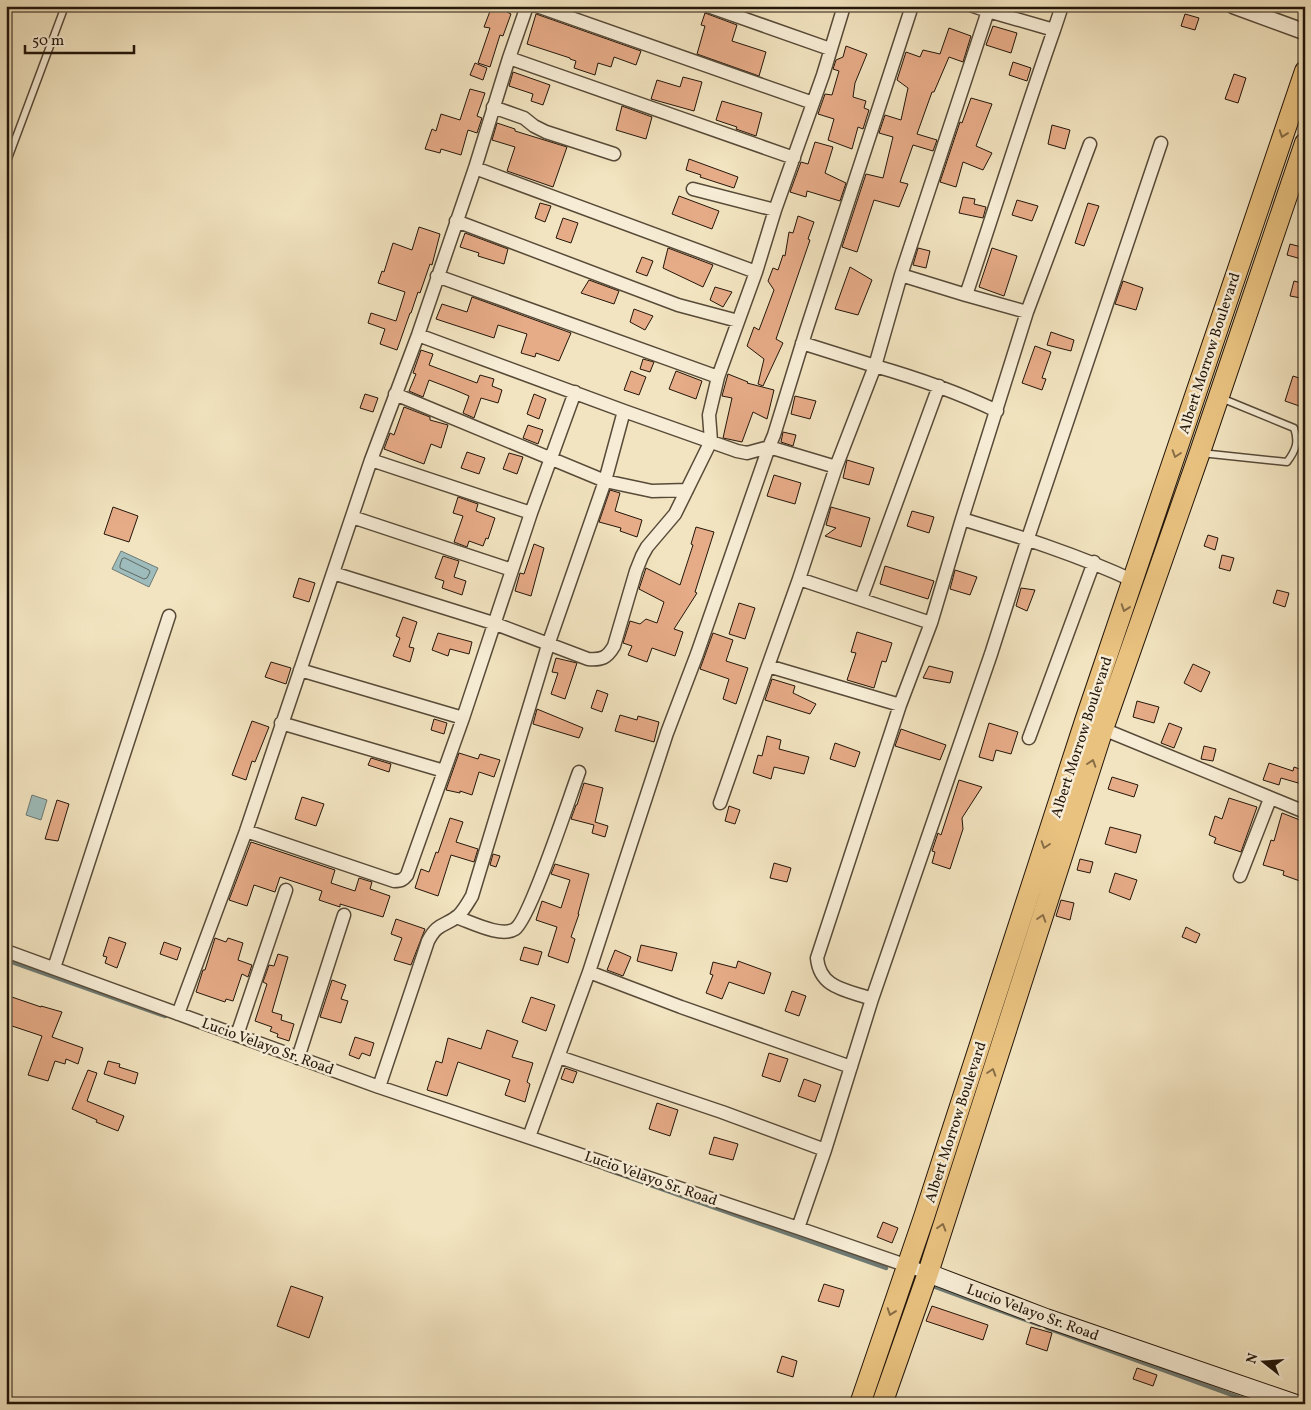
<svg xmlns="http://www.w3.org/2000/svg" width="1311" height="1410" viewBox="0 0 1311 1410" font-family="Vollkorn,serif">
<rect width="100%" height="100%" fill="#f2e4c0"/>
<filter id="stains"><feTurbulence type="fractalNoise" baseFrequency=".004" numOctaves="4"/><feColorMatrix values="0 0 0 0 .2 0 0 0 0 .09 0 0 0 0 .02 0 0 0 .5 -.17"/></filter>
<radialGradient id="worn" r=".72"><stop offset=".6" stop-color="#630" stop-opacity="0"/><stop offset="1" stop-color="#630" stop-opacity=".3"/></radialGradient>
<path fill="#9ebcbb" stroke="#6d7a74" d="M121 551 158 568 149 587 112 569Z
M32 795 47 800 41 820 26 815Z"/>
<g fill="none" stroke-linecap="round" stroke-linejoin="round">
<path stroke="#606962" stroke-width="1" d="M125 558 149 570 150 572 147 578 144 579 120 568V565L122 559Z"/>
<path stroke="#6d7a74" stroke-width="4.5" d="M1220 6 1232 11
M6 960 165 1016
M605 1169 886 1268
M930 1285 1040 1325
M1047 1328 1257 1404"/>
</g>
<path fill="#e6ab87" stroke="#23160a" d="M492 6H509L507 12 511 14 503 36 500 35 490 67 478 63 490 28 484 27Z
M705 13 737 25 732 41 766 52 759 76 697 54 705 26 701 25Z
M536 14 641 51 636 65 614 57 611 67 598 63 595 75 574 68 576 61 570 59V58L527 44Z
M1185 14 1199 18 1195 30 1181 26Z
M993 26 1017 33 1011 53 986 45Z
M949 28 971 36 963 62 949 57 934 92H932L917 134 937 140 933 151 913 145 900 182 908 184 899 207 874 200 857 252 842 247 866 174 883 178 893 137 879 133 885 115 901 120 908 88 897 80 906 52 920 57 923 50 940 54Z
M846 46 867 54 855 83 853 97 866 101 864 108 869 110 863 129 858 127 852 149 828 140 834 119 818 114 825 94 832 95 839 71 833 69 836 60 843 57Z
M1013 62 1031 68 1027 81 1009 75Z
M475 63 487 68 483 80 470 75Z
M513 72 550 85 543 105 531 101 533 94 509 86Z
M1234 74 1246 78 1238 103 1225 99Z
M683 77 702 82 694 111 651 99 657 80 680 87Z
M470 89 485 93 477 116 482 118 477 133 468 130 461 155 441 149 440 153 425 149 432 129 436 131 441 114 460 120Z
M971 98 992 104 976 146 992 153 983 170 963 162 956 187 940 182 960 122 962 123Z
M722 101 762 113 756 136 736 129 737 127 716 120Z
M622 106 652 117 646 139 616 130Z
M497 123 515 129V131L567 147 553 187 507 171 515 147 492 140Z
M1052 125 1070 130 1065 149 1048 144Z
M815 142 833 147 825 173 846 183 840 201 807 191 806 197 790 192 801 162 808 164Z
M689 159 738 177 734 188 700 177 701 175 686 170Z
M679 196 719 211 712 229 672 214Z
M963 197 975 199 974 204 986 207 983 218 959 213Z
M1017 200 1038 206 1032 221 1012 215Z
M540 203 551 206 545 222 535 218Z
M1088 203 1099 206 1084 246 1075 243Z
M798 216 814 222 808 239 810 240 776 339 783 343 763 386 758 384 764 359 747 346 754 327 759 330 774 290 768 281 773 268 778 270 783 255 785 256 789 232 793 233Z
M563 218 578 223 571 243 556 238Z
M419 227 440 234 432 265 430 264 420 293 418 292 411 313H410L397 350 380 344 385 329 368 323 371 313 396 321 405 292 378 283 382 271 384 272 393 243 412 250Z
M465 233 508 249 504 264 478 256 479 253 460 247Z
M1290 244 1305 248V260L1287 255Z
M668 248 713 265 703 287 663 268Z
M918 248 930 251 926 268 913 265Z
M992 248 1017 256 1004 296 979 287Z
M642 257 653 261 647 276 636 272Z
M850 267 872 280 858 315 835 309Z
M589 280 619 291 614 304 581 293Z
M1123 281 1143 288 1136 310 1115 304Z
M1294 281 1305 284 1301 298 1290 296Z
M715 287 732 292 723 307 710 300Z
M472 297 571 333 559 361 536 353 535 357 521 353 527 334 498 325 494 338 436 319 442 304 467 312Z
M634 309 653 316 645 330 630 322Z
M1051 332 1074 340 1071 351 1047 345Z
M1035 346 1051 352 1042 378 1046 379 1042 390 1022 383Z
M421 350 433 354 429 365 477 383 480 375 494 379 492 386 502 390 498 403 481 398 474 418 463 413 469 396 455 390 429 380 423 397 409 391 416 374 413 373Z
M643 359 654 362 650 372 640 369Z
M631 371 646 377 639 395 624 390Z
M676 371 702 381 696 399 669 389Z
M728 374 748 382 747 383 774 390 767 419 753 412 742 442 723 438 732 398 722 396Z
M1293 376 1305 380V408L1285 401Z
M365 394 378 398 373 412 360 408Z
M534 394 546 399 539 419 527 414Z
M795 396 816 401 810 419 791 414Z
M404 407 430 417V420L448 425 441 448 431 444 424 464 384 449 390 433 394 435Z
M528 425 543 430 538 444 523 438Z
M783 432 796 435 793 446 781 442Z
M467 452 485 458 479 474 461 468Z
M509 453 523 457 517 474 503 469Z
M847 460 874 468 869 485 843 478Z
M774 475 801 483 795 504 767 496Z
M610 490 620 493 615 511 642 520 637 537 620 531 621 528 599 522Z
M458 497 478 504 476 511 495 518 488 539 486 538 483 546 469 541 467 547 454 542 463 516 453 513Z
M113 507 138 516 129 542 104 534Z
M831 507 870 518 861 547 825 536 836 528 826 525Z
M912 511 934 517 929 533 907 526Z
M696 527 714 532 695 592 697 593 674 629 683 632 675 656 652 648 647 662 628 655 632 646 623 643 630 621 640 624 646 619 657 623 664 602 639 589 646 568 680 585 693 545 691 544Z
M1208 535 1218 538 1215 550 1204 546Z
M534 544 544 548 531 596 515 591 520 573 524 574Z
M1222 555 1234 558 1230 571 1219 568Z
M443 556 459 561 454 577 466 581 462 595 442 588 444 581 435 578Z
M885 566 934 581 928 599 880 584Z
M955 570 977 577 970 595 950 589Z
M299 578 315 583 309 602 293 597Z
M1021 588 1035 590 1027 611 1016 606Z
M1277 590 1289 593 1285 607 1273 603Z
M739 603 755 608 745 639 729 634Z
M403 617 417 622 409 647 414 648 410 662 393 656 400 638 396 636Z
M857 632 892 643 886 662 882 661 874 688 847 680 856 653 851 652Z
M438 633 472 642 469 654 450 649 448 656 432 650Z
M713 633 733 640 726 661 748 668 736 704 723 699 729 679 700 669Z
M556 658 577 663 565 699 551 694 558 673 552 672Z
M271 662 291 668 286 684 265 677Z
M1193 664 1210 672 1201 692 1184 683Z
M929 666 953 672 950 683 923 678Z
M772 679 795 686 793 693 816 704 810 714 765 700Z
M597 690 608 694 602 712 591 708Z
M1137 701 1159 707 1154 723 1133 717Z
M537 709 583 728 579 738 533 724Z
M620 715 637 720 638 716 659 722 654 742 615 731Z
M434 719 447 723 444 734 431 730Z
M252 721 269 727 255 762 252 761 246 780 232 775Z
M989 723 1018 732 1011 754 996 750 993 761 979 757Z
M1169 723 1182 728 1174 748 1161 743Z
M901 729 946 745 940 760 895 746Z
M767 736 781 740 779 749 809 757 804 774 774 767 771 779 753 773 758 755 762 756Z
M835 743 860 752 855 767 830 759Z
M1204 746 1216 749 1213 761 1201 759Z
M459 753 478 759 480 754 500 760 494 777 479 772 472 795 460 791V793L446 790Z
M371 758 391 764 389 772 368 765Z
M1269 763 1293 771 1294 767 1305 771V785L1281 778 1279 785 1263 780Z
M1112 777 1138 785 1134 797 1108 789Z
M959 780 982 787 962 818 963 829 950 869 932 863 935 852 932 851 938 833 941 835Z
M584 783 603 788 595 822 608 826 605 837 592 833 594 825 571 819 576 805H577Z
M302 797 324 804 316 826 295 819Z
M1229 798 1257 807 1241 852 1214 843 1216 838 1209 835 1215 816 1222 819Z
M57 800 69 804 58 841 45 839Z
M729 806 740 810 735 824 725 821Z
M1282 813 1305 822V866L1300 881 1283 875 1284 871 1263 865 1271 840 1274 841Z
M450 818 463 822 456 842 478 849 474 862 451 855 438 896 415 888 421 869 429 872 436 852 438 853Z
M1110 827 1141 835 1136 853 1105 844Z
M251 842 335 870 331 883 355 891 359 878 372 882 370 889 390 896 383 917 340 904V907L319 900 322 891 280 877 275 892 254 885 247 906 229 900Z
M493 854 500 856 496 867 490 865Z
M1080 859 1093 862 1090 873 1077 870Z
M774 863 791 868 787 882 770 878Z
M555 864 589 874 578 914H579L571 937 575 939 568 963 548 956 557 927 536 920 542 901 561 908 570 880 551 874Z
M1115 873 1137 880 1130 900 1109 892Z
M1061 900 1074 903 1070 920 1056 916Z
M396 919 425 929 411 965 394 960 402 938 391 934Z
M1186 927 1200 934 1196 943 1182 937Z
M109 937 126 943 117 968 105 963 107 957 103 956Z
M215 938 226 942 228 938 243 943 238 960 252 965 248 977 242 974 233 1001 226 999 225 1002 196 992 203 970H205Z
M164 942 181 948 177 960 160 954Z
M641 945 677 953 672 971 637 961Z
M524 947 542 952 538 965 520 960Z
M615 950 631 957 623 976 607 970Z
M278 954 288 957 272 1012 282 1015 281 1020 294 1024 289 1041 277 1037 278 1034 270 1031 272 1027 255 1021 267 984 263 982 269 965 274 966Z
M738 961 771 973 764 994 729 982 722 999 706 993 713 975 710 974 713 962 736 968Z
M332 980 346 985 341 999 348 1001 341 1023 320 1017Z
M792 991 806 996 799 1016 785 1011Z
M6 995 41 1007V1006L62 1012 52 1037 83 1048 78 1064 66 1059 65 1064 55 1061 48 1081 28 1075 42 1036 6 1024Z
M531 997 555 1005 546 1031 522 1022Z
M487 1030 518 1041 512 1057 533 1063 527 1082 530 1084 525 1102 505 1095 510 1080 458 1062 447 1096 427 1090 436 1061 442 1063 448 1038 481 1049Z
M355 1037 374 1043 370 1056 362 1053 359 1059 349 1055Z
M769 1053 788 1059 780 1082 762 1076Z
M108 1061 120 1064 119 1067 138 1073 135 1084 104 1074Z
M565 1068 577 1072 573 1083 561 1079Z
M88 1070 97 1073 87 1101 124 1116 118 1131 96 1122 97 1120 72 1109Z
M804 1079 821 1085 815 1102 798 1096Z
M657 1103 678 1110 670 1136 649 1129Z
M714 1137 738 1144 733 1160 709 1154Z
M883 1222 898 1228 892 1243 877 1237Z
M824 1284 844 1290 839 1307 818 1301Z
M291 1286 323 1297 309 1338 277 1326Z
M932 1306 988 1325 983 1340 926 1321Z
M1031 1327 1052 1333 1047 1351 1026 1344Z
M782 1356 797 1361 793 1377 777 1372Z
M1137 1368 1157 1375 1153 1386 1133 1379Z"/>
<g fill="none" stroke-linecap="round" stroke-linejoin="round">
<g stroke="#574a38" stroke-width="9">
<path id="service" d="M6 164 65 6
M1201 453 1287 462C1296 450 1299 442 1294 428L1221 398"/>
</g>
<g stroke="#574a38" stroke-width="15">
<path id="minor" d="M537 6 813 103
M708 6 830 49
M973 6 988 11 901 275 875 366C917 378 957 392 997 411
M988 11 1054 30C1023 118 996 206 966 295L1027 312
M1054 30 1062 6
M509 58 794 158
M493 107 524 118 534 126 546 132 614 154
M1090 144 1027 312 962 519C1021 537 1078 555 1134 581
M475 168 756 272
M693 189 775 210
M456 221 678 305 738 321
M901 275 966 295
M437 276 718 377
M802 343 875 366 836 467 769 447 774 435 806 331 912 6
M395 394 605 481 652 491 687 490
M624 411 737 451 747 453 769 447
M371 460 531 513
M836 467 799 579 931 623 962 519
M352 517 512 570
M333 573 493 623 588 659C602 660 607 658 614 646L636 571 642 556 647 547 675 514 711 441 709 415 718 377 756 272 775 210 823 75 844 6
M799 579 768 666 900 705 931 623
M861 599 939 386
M300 670 463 718
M281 723 444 771
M1103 729 1305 812
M1029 738 1094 562
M720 803 768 666
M246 831 394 881C401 881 403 880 407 875L463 718 531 513 575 392
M1240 876 1270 799
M456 917C471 922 501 938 515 929 530 919 570 796 579 772
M6 951 379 1087 798 1228 928 1273
M54 968 169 616
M589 972 681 1007 851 1067
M872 999C847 990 820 989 817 958L900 705
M178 1014 246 831 371 460 418 335 475 168 509 58 527 6
M237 1035 286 890
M559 1057 722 1112 825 1150 872 999 991 654 1028 538 1161 143
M298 1058 344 915
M379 1087 428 941C438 922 444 927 458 916 464 910 467 904 472 896L548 645 605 481 624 411 418 335
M529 1137 589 972 667 733 697 654 769 447
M798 1228 825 1150"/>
</g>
<g stroke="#574a38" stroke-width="18">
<path id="tertiary" d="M1234 6 1305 32"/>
</g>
<g stroke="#23160a" stroke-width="20">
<path id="secondary" d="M928 1273 1046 1318 1296 1404"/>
</g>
<g stroke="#23160a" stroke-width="22">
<path id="trunk" d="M860 1404 924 1217 1085 721 1305 71
M882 1404 928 1273 1103 729 1200 452 1305 143"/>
</g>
<use href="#service" stroke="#f7edd6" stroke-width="6"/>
<use href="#minor" stroke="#f7edd6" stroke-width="12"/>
<use href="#tertiary" stroke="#f7edd6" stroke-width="15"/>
<use href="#secondary" stroke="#f7edd6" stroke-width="18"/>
<use href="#trunk" stroke="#e9c280" stroke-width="20"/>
</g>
<defs><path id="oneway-chevron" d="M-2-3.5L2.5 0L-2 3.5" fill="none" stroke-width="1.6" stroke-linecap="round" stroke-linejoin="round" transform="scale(1.25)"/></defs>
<g stroke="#866c45">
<use href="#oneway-chevron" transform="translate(1283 134) rotate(109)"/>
<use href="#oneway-chevron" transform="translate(1176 454) rotate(108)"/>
<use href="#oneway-chevron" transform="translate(1125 608) rotate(109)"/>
<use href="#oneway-chevron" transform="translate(1092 763) rotate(-72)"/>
<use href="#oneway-chevron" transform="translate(1045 845) rotate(108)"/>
<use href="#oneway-chevron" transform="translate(1042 918) rotate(-72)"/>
<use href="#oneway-chevron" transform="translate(992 1072) rotate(-72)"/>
<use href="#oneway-chevron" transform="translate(942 1227) rotate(-73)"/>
<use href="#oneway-chevron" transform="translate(891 1312) rotate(109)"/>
</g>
<g text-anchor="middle" stroke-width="5" stroke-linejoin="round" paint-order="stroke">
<g font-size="15" fill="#23160a" stroke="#f7edd6">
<text transform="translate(1209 353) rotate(-72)" y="5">Albert Morrow Boulevard</text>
<text transform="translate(1081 737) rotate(-72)" y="5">Albert Morrow Boulevard</text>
<text transform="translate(268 1046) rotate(20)" y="5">Lucio Velayo Sr. Road</text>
<text transform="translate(955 1122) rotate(-72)" y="5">Albert Morrow Boulevard</text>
<text transform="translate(651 1178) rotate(19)" y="5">Lucio Velayo Sr. Road</text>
<text transform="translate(1033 1312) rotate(20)" y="5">Lucio Velayo Sr. Road</text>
</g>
</g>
<rect width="1311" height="1410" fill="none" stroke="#f2e4c0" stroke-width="25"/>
<rect x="8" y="8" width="1296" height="1395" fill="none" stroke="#23160a" stroke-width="2.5"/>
<rect x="12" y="12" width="1286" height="1385" fill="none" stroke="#23160a"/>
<g transform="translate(1264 1362) rotate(287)" stroke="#f7edd6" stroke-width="4" paint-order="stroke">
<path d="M0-4L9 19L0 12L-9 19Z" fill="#23160a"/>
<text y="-8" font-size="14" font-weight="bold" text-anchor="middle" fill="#23160a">N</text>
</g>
<path d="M25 45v8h109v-8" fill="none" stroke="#23160a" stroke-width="2.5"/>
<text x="32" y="45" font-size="15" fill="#23160a" stroke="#f7edd6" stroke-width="4" paint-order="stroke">50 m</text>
<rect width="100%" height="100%" filter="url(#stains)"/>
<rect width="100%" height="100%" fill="url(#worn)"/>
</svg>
